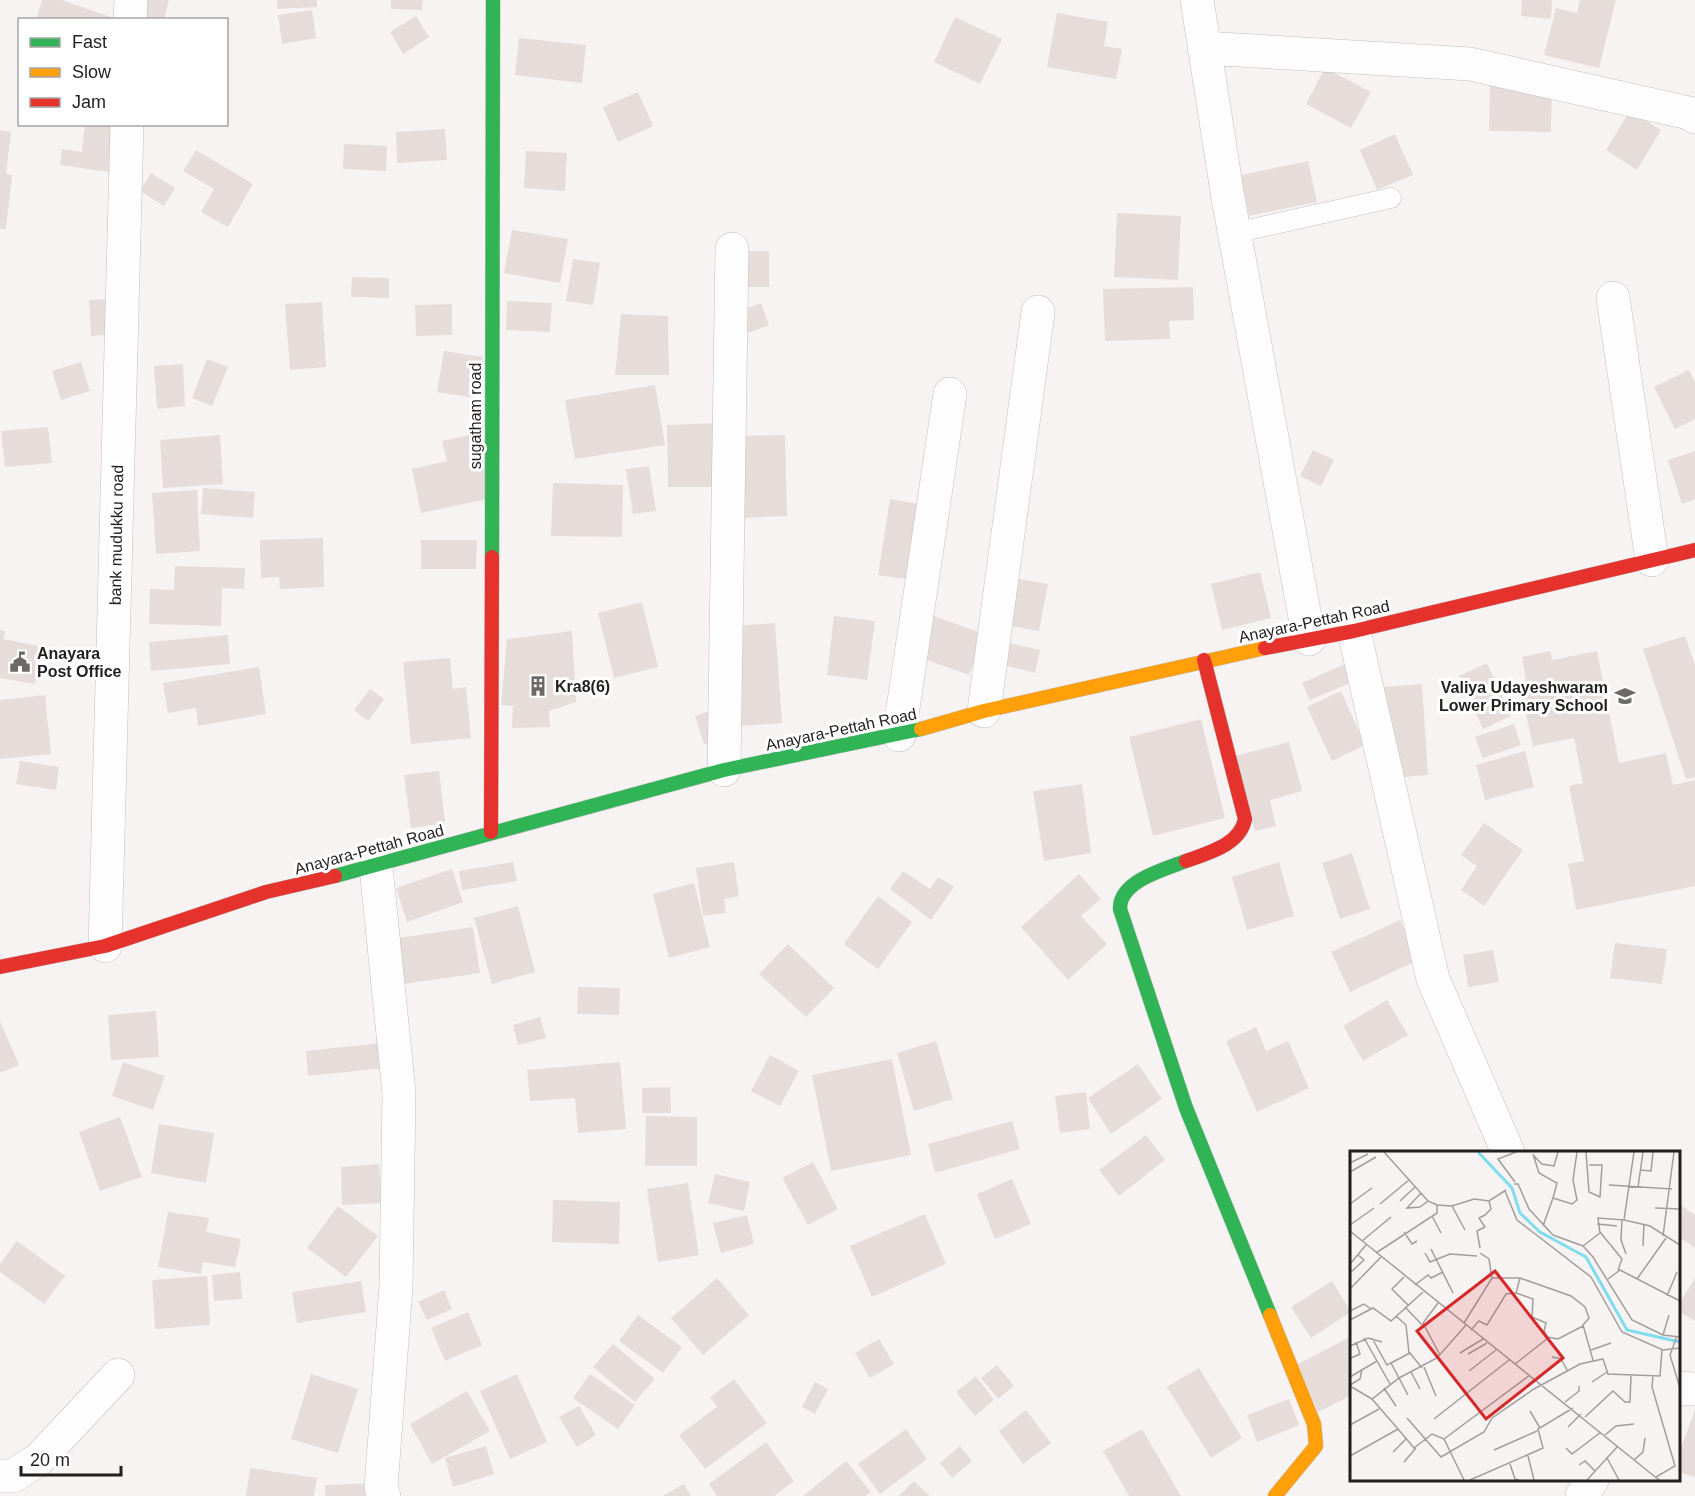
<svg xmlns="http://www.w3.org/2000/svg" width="1695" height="1496" viewBox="0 0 1695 1496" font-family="Helvetica,sans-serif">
<rect width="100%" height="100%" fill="#f8f3f3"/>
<path fill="#e6dcda" d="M42 0H62L119 20H36Z
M140 0H169L164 20H134Z
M277 0H317V7L277 9Z
M391 0H423L422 10 391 9Z
M1522 0H1552L1551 19 1521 16Z
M1580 0H1616L1599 68 1544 55 1556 8 1577 13Z
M312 10 316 38 282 44 278 15Z
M1057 13 1108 22 1104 46 1122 49 1116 79 1047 67Z
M416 16 429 37 403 54 390 32Z
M955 17 1002 39 980 84 934 62Z
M519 38 586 45 582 83 515 75Z
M1325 68 1371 92 1351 128 1306 104Z
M1490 86H1552L1551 132 1489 131Z
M638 92 653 126 618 142 603 107Z
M1630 111 1661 130 1637 170 1606 150Z
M85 124H113L117 173 60 165 62 149 82 152Z
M445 129 447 160 397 163 396 132Z
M0 130 11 132 6 174 12 175 6 229H0Z
M1395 134 1413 175 1377 190 1360 150Z
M344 144 387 146 386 171 343 169Z
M196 150 253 184 228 227 201 212 214 189 183 171Z
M526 151 567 153 565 191 524 188Z
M1308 161 1317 202 1249 216 1241 175Z
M151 173 175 188 164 206 140 191Z
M1117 213 1181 216 1178 280 1114 277Z
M512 230 568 239 560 283 504 273Z
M738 251H769V287H739Z
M573 259 600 263 593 305 566 301Z
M352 277 389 278V298L351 297Z
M1193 287 1194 320 1169 321 1170 339 1105 341 1103 289Z
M112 299 115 334 91 336 89 300Z
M507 301 552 303 550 332 506 330Z
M322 302 326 367 290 370 285 304Z
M761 303 769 325 748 333 740 311Z
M452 304V335L416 336 415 305Z
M621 314 668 316 669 375H615Z
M444 351 483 357 476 398 437 392Z
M207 359 228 367 212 406 192 398Z
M81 362 90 391 61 400 52 371Z
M183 364 185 406 157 409 154 366Z
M1689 370 1695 382V419L1675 429 1654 387Z
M655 385 665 445 575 459 565 400Z
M719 423 721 487H668L667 425Z
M48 427 52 463 5 467 1 431Z
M483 432 497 497 421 513 412 469 447 461 442 441Z
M220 435 223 484 163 488 160 440Z
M785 435 787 516 742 518 740 436Z
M1313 450 1334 460 1321 486 1300 476Z
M1695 451V499L1682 504 1668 460Z
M649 466 656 511 633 514 626 469Z
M553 483 623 485 622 537 551 536Z
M203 488 255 492 253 518 201 514Z
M197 490 200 551 156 554 152 493Z
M890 499 918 504 906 579 878 575Z
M323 538 324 587 280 589 279 577 261 578 260 540Z
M421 540H477L476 569H421Z
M175 566 245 568 244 589 222 588 221 626 149 624 150 589 174 590Z
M1260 572 1271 618 1222 630 1211 584Z
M1019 579 1048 584 1039 631 1011 626Z
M642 602 658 667 614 678 598 613Z
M834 616 875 621 867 680 827 675Z
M934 616 984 634 969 675 919 657Z
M775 623 782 723 740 726 733 626Z
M0 630 5 631 4 639 43 647 35 684 0 678Z
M572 631 576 702 549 711 550 727 512 728 513 706 501 705 507 639Z
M228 635 230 664 151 671 149 642Z
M1685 636 1695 665V777L1686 779 1643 649Z
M1005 642 1040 650 1035 673 1000 664Z
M1550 651 1552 660 1597 651 1619 763 1666 753 1673 785 1695 780V886L1576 910 1568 864 1584 861 1569 786 1583 783 1574 738 1533 746 1519 682 1526 681 1522 657Z
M450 658 453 689 466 687 471 738 411 744 403 662Z
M1347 663 1355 681 1310 700 1302 683Z
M1487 663 1511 716 1483 729 1459 676Z
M259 667 266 714 198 726 196 708 168 713 163 683Z
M1422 684 1428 775 1391 778 1384 687Z
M370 689 384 699 368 721 354 710Z
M1341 691 1365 745 1332 761 1307 707Z
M45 695 51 754 0 759V700Z
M718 708 728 736 704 744 695 716Z
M1201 719 1225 818 1153 836 1129 737Z
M1514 724 1521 745 1483 758 1475 737Z
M1289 742 1302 791 1270 800 1276 826 1255 831 1235 756Z
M1525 751 1534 787 1485 800 1476 765Z
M20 761 59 767 56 790 16 784Z
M439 771 445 823 411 828 404 775Z
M1082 784 1091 853 1044 861 1033 791Z
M1484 823 1523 850 1484 906 1461 890 1477 866 1461 855Z
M1352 853 1370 909 1340 919 1322 863Z
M513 862 517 881 462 890 459 871Z
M734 862 739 896 724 899 726 913 703 916 696 868Z
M1279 862 1294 916 1247 930 1232 877Z
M452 869 463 902 407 922 396 888Z
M903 871 930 889 938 877 954 887 931 920 890 889Z
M1079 874 1101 899 1081 916 1107 944 1068 980 1021 927Z
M694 883 710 947 669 958 653 894Z
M878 896 912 922 878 969 844 944Z
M518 906 535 972 492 984 474 918Z
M1400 920 1418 960 1350 992 1331 952Z
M473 927 480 973 404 984 398 938Z
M1615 943 1667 949 1662 984 1610 978Z
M788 944 834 988 806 1017 759 974Z
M1493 950 1499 982 1468 987 1463 955Z
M578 987 620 988 619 1015 577 1014Z
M1387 1000 1408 1035 1363 1061 1343 1026Z
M156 1011 159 1057 111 1060 108 1015Z
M540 1017 546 1038 518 1045 513 1025Z
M0 1021 19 1065 0 1073Z
M1256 1027 1266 1051 1288 1041 1309 1088 1257 1112 1226 1041Z
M936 1041 953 1099 914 1111 897 1053Z
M381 1043 384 1068 308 1076 306 1051Z
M770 1055 799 1071 780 1106 751 1091Z
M892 1059 911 1155 831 1171 812 1075Z
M123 1062 165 1076 153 1110 112 1096Z
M620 1062 626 1129 578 1133 575 1098 530 1101 527 1070Z
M1138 1064 1162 1099 1111 1134 1088 1098Z
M670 1087 671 1113H642V1088Z
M1086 1092 1090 1129 1060 1133 1055 1096Z
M646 1116 697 1117V1166H645Z
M120 1117 142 1177 100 1191 79 1132Z
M1012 1121 1020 1149 935 1173 928 1144Z
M159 1124 214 1133 206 1183 151 1173Z
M1146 1135 1165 1160 1119 1196 1099 1170Z
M813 1162 838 1209 808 1225 782 1178Z
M379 1164 381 1203 342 1205 341 1167Z
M715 1174 750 1182 744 1211 708 1203Z
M1012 1179 1031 1224 995 1239 977 1194Z
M688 1183 699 1255 658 1262 647 1189Z
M553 1200 620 1202 619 1244 552 1242Z
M1678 1203 1695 1215V1248L1678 1236Z
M338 1206 378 1236 346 1277 307 1248Z
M168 1212 209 1218 206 1232 241 1239 235 1267 203 1262 201 1274 158 1267Z
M925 1214 946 1264 872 1297 850 1246Z
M747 1215 754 1244 721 1253 713 1223Z
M17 1241 65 1276 44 1304 0 1272V1264Z
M240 1272 242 1299 214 1301 212 1275Z
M207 1276 210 1325 155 1329 152 1280Z
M717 1278 749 1315 703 1355 671 1318Z
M1695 1278V1321L1678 1311V1306Z
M361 1281 366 1312 297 1323 292 1292Z
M1332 1281 1351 1312 1311 1338 1291 1307Z
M444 1290 452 1309 427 1320 418 1302Z
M468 1312 482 1345 445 1361 431 1328Z
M638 1315 682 1347 663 1373 619 1341Z
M1352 1336V1395L1318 1412 1298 1364Z
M879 1339 894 1364 870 1378 855 1353Z
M613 1344 655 1379 635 1402 593 1367Z
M997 1365 1014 1386 998 1399 981 1378Z
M1199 1368 1242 1438 1211 1458 1167 1387Z
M311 1374 358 1389 338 1453 291 1439Z
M517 1374 547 1442 510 1459 480 1391Z
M590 1374 635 1405 618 1429 573 1398Z
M976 1376 994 1400 975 1416 956 1392Z
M734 1379 767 1423 705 1469 679 1435 717 1407 710 1397Z
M815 1382 828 1389 815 1414 802 1407Z
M467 1391 490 1431 432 1464 410 1424Z
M1289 1399 1299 1425 1257 1442 1247 1415Z
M579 1406 596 1435 577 1447 559 1417Z
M1026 1410 1051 1443 1023 1464 999 1431Z
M1695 1410V1477L1678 1472V1456Z
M906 1429 927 1459 880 1494 858 1464Z
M1142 1429 1181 1496H1129L1103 1451Z
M766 1442 794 1481 774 1496H717L709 1484Z
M486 1446 494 1474 453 1487 445 1458Z
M960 1446 972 1461 952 1478 940 1463Z
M846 1461 871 1492 865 1496H803Z
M250 1468 317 1478 314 1496H246Z
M914 1481 930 1496H899Z
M376 1483V1496H325V1485Z
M684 1484 691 1496H662Z"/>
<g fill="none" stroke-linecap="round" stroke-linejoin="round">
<g stroke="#c2bebe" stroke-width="21">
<path id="lane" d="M1234 233 1391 198"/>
</g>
<g stroke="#c2bebe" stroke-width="34">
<path id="street" d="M1197 0 1228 198 1309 639
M130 20 131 0
M1204 48 1470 64 1689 113 1695 117
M1613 298 1652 560
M1354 631 1433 979 1508 1152
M984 711 1038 312
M899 735 950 394
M724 770 732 249
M376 867 399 1093 396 1286 381 1488 384 1496
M105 946 127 124
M1678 1388 1695 1389
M0 1476H13L38 1460 118 1375
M1582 1496 1592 1480"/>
</g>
<g stroke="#c2bebe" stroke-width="15">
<path id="fast" d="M492 557 493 0
M1186 861C1165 869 1119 881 1120 909L1186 1108 1270 1315
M335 876 724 770 921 729"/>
</g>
<g stroke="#c2bebe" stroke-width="15">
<path id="slow" d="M921 729 984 711 1265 648
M1270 1315 1314 1424 1316 1446 1275 1496"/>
</g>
<g stroke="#c2bebe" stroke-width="15">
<path id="jam" d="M1265 648 1354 631 1695 550
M491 832 492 557
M1186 861C1208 853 1240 845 1245 819L1204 660
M0 967 105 946 266 892 335 876"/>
</g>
<use href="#lane" stroke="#fefdfd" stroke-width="20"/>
<use href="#street" stroke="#fefdfd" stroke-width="33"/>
<use href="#fast" stroke="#30b455" stroke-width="14"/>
<use href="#slow" stroke="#ff9f0a" stroke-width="14"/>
<use href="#jam" stroke="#e5322d" stroke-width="14"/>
</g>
<defs>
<g id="civic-bare" transform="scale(1.62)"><path d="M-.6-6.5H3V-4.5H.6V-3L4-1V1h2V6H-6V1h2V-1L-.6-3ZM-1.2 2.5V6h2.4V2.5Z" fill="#6d6969" stroke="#fff" stroke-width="2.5" paint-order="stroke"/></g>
<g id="building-bare" transform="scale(1.62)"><path d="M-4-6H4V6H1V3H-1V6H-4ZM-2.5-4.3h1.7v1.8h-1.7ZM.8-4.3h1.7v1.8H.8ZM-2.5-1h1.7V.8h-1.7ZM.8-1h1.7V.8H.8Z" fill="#6d6969" stroke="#fff" stroke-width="2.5" paint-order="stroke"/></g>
<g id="school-bare" transform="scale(1.62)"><path d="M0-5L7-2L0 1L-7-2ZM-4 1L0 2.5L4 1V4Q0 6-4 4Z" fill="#6d6969" stroke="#fff" stroke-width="2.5" paint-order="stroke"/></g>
</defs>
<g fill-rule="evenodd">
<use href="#civic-bare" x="20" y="662"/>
<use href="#building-bare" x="538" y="686"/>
<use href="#school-bare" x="1625" y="696"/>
</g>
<g text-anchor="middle" stroke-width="6" stroke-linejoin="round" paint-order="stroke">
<g font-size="16" fill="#221f1e" stroke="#fff">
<text transform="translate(475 416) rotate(-90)" y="6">sugatham road</text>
<text transform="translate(116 535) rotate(-89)" y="6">bank mudukku road</text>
<text transform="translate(1314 621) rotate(-12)" y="6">Anayara-Pettah Road</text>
<text transform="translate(841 729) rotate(-12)" y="6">Anayara-Pettah Road</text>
<text transform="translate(369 849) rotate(-15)" y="6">Anayara-Pettah Road</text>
</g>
<g font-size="16" font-weight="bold" fill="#221f1e" stroke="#fff" text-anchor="start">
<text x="37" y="659">Anayara<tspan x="37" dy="18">Post Office</tspan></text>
<text x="555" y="692">Kra8(6)</text>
<text x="1608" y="693" text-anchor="end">Valiya Udayeshwaram<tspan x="1608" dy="18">Lower Primary School</tspan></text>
</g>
</g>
<g transform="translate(1350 1151)">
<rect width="330" height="330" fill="#f8f3f3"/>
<path fill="none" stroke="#7edded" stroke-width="3" d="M128 1 162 37 170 62 190 81 236 106 277 179 330 191"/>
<path fill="none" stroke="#a29e9e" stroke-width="1.5" d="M34 1 78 50 87 54 102 55 124 48 139 50 156 39M236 1 239 41 250 46 252 14H239M284 1 274 69 300 75 330 94M183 3 189 22 207 32 203 47M184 5 192 13 204 15 208 1M0 12 18 3M290 19 301 20 303 1M0 21 26 6M165 31 148 8 166 1M164 33H168L179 58 203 84 233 95 243 106 282 169 313 184 330 186M259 34 322 38M288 36 293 1M155 40 167 69 241 126 272 181 313 199 330 197M71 42 57 57 70 56 78 50M50 50 65 36M0 53 22 37M30 53 59 29M102 55 115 79M305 57 330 58M82 65 91 82M134 65 141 58 139 50M272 68 271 89 276 103M247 73 267 75M0 74 24 57M193 75 203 47 222 53 227 49 223 29 227 1M0 80 309 329M54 81 62 93 67 90M250 81 272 108 268 119M313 85 324 1M12 90 41 66M233 95 250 82 248 67 274 69M293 95 294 73M130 97 127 80 135 76 129 67 135 64M81 98 103 142M26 102 87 62V54M75 102 80 111 100 103 127 105M130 102 139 108 142 128M0 113 16 94M0 122 14 109 8 104M54 126 42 138 58 154M258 128 270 119 330 150M287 128 316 87M65 134 78 124 81 127 93 121M0 138 31 106M317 145 327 121M88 152 73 172 90 204M55 156 74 176M0 160 14 153 21 158M46 165 56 174 59 202M0 169 23 157 41 170 73 141M114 172 142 127H170L221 145 235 156 239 167 233 174 243 209M121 179 129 170 137 174 156 143 166 142M313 184 319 164M327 185 320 204 330 237M197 186 208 188 233 175M14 187 40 233M22 187 37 214 60 202 72 217M0 195 18 187 32 191M241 199 261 192M110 202 133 188M118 203 137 192M202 206 211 208 217 219M1 207 10 203 6 191M41 212 58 244M165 213 198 187 194 180 196 172 182 166 183 148 166 142 170 127M74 216 86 245M119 220 146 199M61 221 70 238M303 225 302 236 325 315 306 326M0 226 27 210M242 231 257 221M0 234 10 228 12 218M0 235 22 248 49 227 87 207 116 174M34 237 46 255M22 248 48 278M215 251 229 240V235M180 260 190 277M235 266 263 240 275 251H280L281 224M57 267 91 306 134 281 142 267 184 238 230 213 253 208 258 223 310 225 312 198M84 268 159 209M0 274 29 258M218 276 231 263M255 284 266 275 284 273M94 288 114 329M216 297 222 303 251 281M144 299 187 280M43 301 56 288M0 305 48 278 64 297 82 283 94 288 180 224M178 305 184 329M257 307 269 329M284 309 293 301 295 287M54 311 66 297M160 313 165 328 169 329M229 314 235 310 245 320M120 329 193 297 188 278 223 257M237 329 268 295"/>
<path fill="#d62828" fill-opacity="0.15" stroke="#d62828" stroke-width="3" d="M145 120 213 207 136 268 67 180Z"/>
<rect width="330" height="330" fill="none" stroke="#221f1e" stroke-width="3"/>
</g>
<rect x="18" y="18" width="210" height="108" fill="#ffffff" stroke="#a7a5a5" stroke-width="1.5"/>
<rect x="30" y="38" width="30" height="9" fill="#30b455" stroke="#a7a5a5" stroke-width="1.5"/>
<text x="72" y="48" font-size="18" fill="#221f1e">Fast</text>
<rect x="30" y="68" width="30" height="9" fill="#ff9f0a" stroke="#a7a5a5" stroke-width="1.5"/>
<text x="72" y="78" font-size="18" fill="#221f1e">Slow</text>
<rect x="30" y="98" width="30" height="9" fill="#e5322d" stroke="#a7a5a5" stroke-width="1.5"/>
<text x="72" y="108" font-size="18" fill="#221f1e">Jam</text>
<path d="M21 1466v9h100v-9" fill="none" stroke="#221f1e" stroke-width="3"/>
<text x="30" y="1466" font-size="18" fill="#221f1e" stroke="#ffffff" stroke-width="4.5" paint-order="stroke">20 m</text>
</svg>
